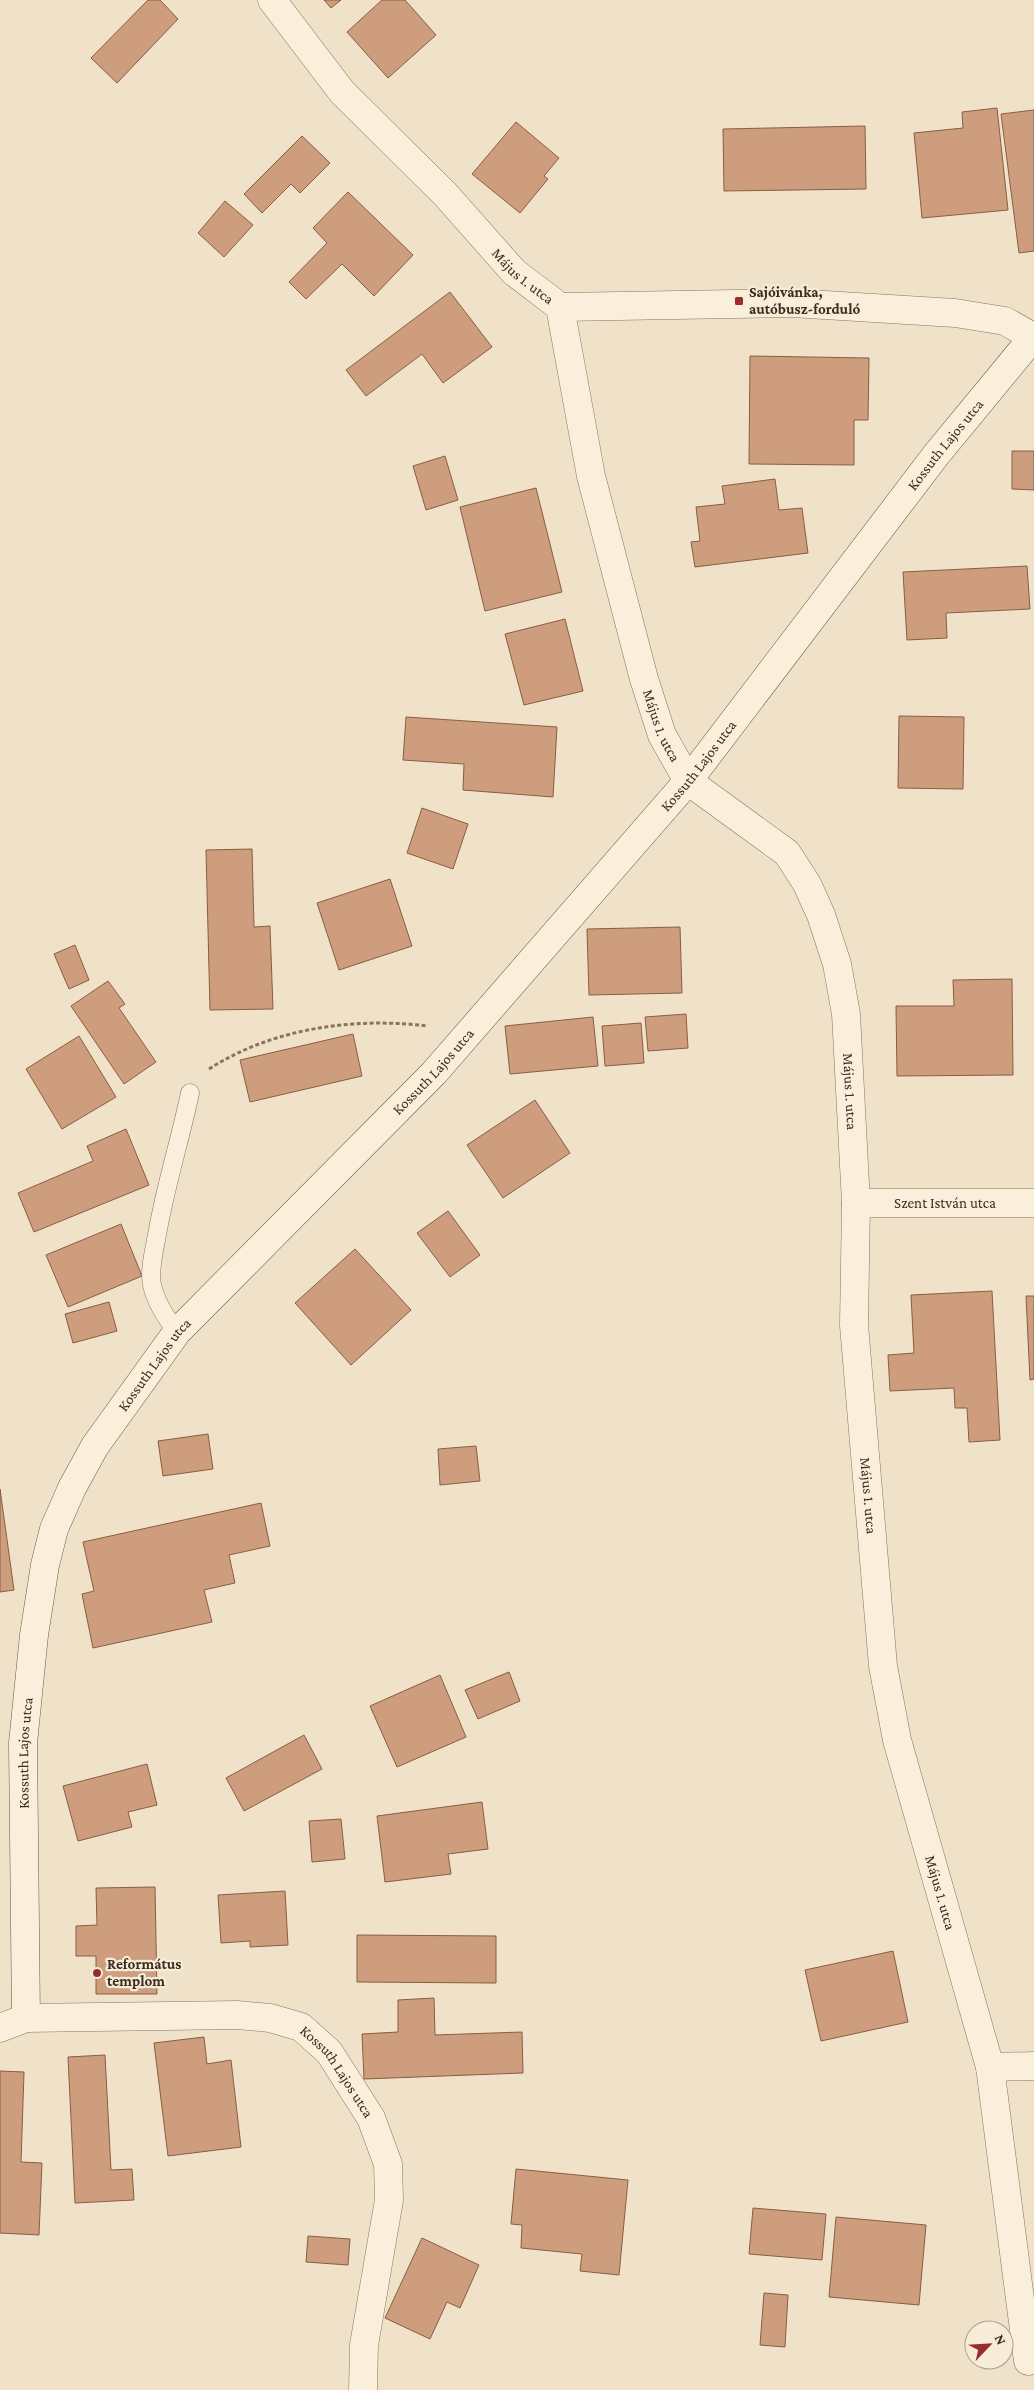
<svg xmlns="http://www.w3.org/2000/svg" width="1034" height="2390" viewBox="0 0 1034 2390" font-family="'Crimson Pro',serif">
<rect width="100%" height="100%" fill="#efe2c8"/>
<path fill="#cd9d7e" stroke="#8a5d42" d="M148 0H160L178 19 117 83 91 58Z
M324 0H341L331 8Z
M382 0H405L436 35 388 78 347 32Z
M997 108 1008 210 922 218 914 133 963 128 962 112Z
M1034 110V251L1019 253 1001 114Z
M516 122 559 158 544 176 548 179 520 213 472 174Z
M865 126 866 189 724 191 723 129Z
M302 136 330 163 300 193 291 184 262 213 244 194Z
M348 192 413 255 374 296 342 264 306 299 289 282 327 243 313 228Z
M225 201 253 225 224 257 198 233Z
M450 292 492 347 443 383 422 354 366 396 346 370Z
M750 356 869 358 868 420H854V465L749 464Z
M1012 451H1034V490L1012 489Z
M445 456 458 500 426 510 413 466Z
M775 479 779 510 802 508 808 553 695 567 691 542 700 541 696 507 725 504 722 486Z
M536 488 562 592 485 611 460 507Z
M1027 566 1030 609 946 613 947 638 907 640 903 572Z
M565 619 583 691 524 705 505 634Z
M899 716 964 717 963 789 898 788Z
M406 717 557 727 553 797 463 790 464 764 403 760Z
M422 808 468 824 453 869 407 853Z
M252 849 254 927 270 926 273 1009 210 1010 206 850Z
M390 879 412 946 339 970 317 903Z
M680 927 682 993 589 995 587 929Z
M75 945 89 980 69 989 54 954Z
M1012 979 1013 1075 897 1076 896 1006H954L953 980Z
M108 981 125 1004 119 1008 156 1062 124 1084 71 1006Z
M686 1014 688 1048 648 1051 645 1017Z
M593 1017 598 1066 510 1074 505 1026Z
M641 1023 644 1063 605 1066 602 1026Z
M353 1034 362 1076 250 1102 240 1060Z
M79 1036 116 1097 62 1129 26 1069Z
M535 1100 570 1153 503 1198 467 1145Z
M126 1129 149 1185 34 1232 18 1193 93 1161 87 1146Z
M448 1211 480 1255 450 1277 417 1233Z
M121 1224 142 1276 68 1307 46 1255Z
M355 1249 411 1310 351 1365 295 1303Z
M992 1291 1000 1440 969 1442 967 1408H955L954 1388 890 1391 888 1355 914 1353 911 1295Z
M1026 1296H1034V1379L1030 1380Z
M109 1302 117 1331 73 1343 65 1314Z
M208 1434 213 1469 163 1476 158 1441Z
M476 1446 480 1481 440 1485 438 1449Z
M0 1489 14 1590 0 1592Z
M261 1503 270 1546 229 1555 235 1583 204 1590 212 1622 93 1648 82 1594 94 1591 83 1542Z
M509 1672 520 1701 478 1719 465 1690Z
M440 1675 466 1737 397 1767 370 1706Z
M304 1735 322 1769 244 1811 226 1778Z
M147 1764 157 1805 128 1812 132 1827 78 1841 63 1786Z
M482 1802 488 1849 448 1854 451 1874 385 1882 377 1816Z
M341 1819 345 1859 312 1862 309 1821Z
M155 1887 157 1994H96V1956H76V1926L97 1925 96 1888Z
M285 1891 288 1945 250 1947V1941L221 1943 218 1895Z
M357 1935 496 1936V1983L357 1982Z
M893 1951 908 2022 821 2041 805 1970Z
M434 1998 435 2035 522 2032 523 2073 364 2079 362 2034 398 2032V2000Z
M204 2037 207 2064 231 2060 241 2147 168 2156 154 2043Z
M105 2055 111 2170 132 2169 134 2200 75 2203 68 2057Z
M0 2071 24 2072 21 2162 42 2163 39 2235 0 2233Z
M516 2169 628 2180 619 2275 580 2271 582 2254 521 2248 522 2225 511 2224Z
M753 2208 826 2214 822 2260 749 2254Z
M836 2217 926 2225 919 2305 829 2297Z
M308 2236 350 2239 348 2265 306 2262Z
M422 2238 479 2265 460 2308 447 2302 430 2339 385 2318Z
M764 2293 788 2295 785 2347 760 2345Z"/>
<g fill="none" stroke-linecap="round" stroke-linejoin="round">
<g stroke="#8b745d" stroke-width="19">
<path id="lane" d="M177 1332C166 1318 156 1303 152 1285 149 1270 154 1251 157 1235 165 1187 180 1141 190 1093"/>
</g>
<g stroke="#8b745d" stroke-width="29">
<g id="street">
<path id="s1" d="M272 0 342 92 445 194 514 272 560 307 591 476 644 679 662 735 688 781 787 853 807 884 821 915 837 964 846 1014 856 1203 854 1325 883 1666 897 1740 990 2067 1028 2361"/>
<path d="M560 307 792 303 955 313 1005 321 1033 337"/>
<path id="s2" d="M856 1203H1034"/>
<path id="s3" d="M0 2028 26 2018 237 2015 270 2018 301 2027 329 2052 371 2118 388 2164 389 2200 364 2345 363 2390"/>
<path d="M990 2067 1034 2066"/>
</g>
</g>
<g stroke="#6d5540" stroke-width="29">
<g id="secondary">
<path id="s4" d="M26 2018 23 1743 34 1635 45 1565 54 1529 72 1488 95 1446 177 1332 434 1073 688 781 936 455 1034 336"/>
</g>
</g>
<path stroke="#8b745d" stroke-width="3" stroke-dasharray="4 2.5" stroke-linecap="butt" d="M209 1069C273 1028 354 1017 428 1026"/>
<use href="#lane" stroke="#f9efdb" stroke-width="18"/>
<use href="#street" stroke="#f9efdb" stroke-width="28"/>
<use href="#secondary" stroke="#f9efdb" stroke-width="28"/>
</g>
<g fill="#9a2c30" stroke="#f6ecd7" stroke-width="2">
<rect x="734" y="296" width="10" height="10" rx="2.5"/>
<circle cx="97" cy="1973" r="5"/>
</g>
<g text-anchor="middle" stroke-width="4.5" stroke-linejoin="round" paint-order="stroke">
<g font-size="15" fill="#3b2d20" stroke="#f6ecd7">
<text dy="5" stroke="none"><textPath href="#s1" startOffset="374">Május 1. utca</textPath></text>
<text dy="5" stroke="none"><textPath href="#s4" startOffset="1900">Kossuth Lajos utca</textPath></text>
<text dy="5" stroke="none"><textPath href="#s1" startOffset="854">Május 1. utca</textPath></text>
<text dy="5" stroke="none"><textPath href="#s4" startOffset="1495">Kossuth Lajos utca</textPath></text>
<text dy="5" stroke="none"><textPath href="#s4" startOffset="1090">Kossuth Lajos utca</textPath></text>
<text dy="5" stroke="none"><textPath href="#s1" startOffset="1289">Május 1. utca</textPath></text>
<text dy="5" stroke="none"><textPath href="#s2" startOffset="89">Szent István utca</textPath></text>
<text dy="5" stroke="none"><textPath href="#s4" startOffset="685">Kossuth Lajos utca</textPath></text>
<text dy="5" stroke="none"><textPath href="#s1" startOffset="1694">Május 1. utca</textPath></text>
<text dy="5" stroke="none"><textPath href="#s4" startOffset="265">Kossuth Lajos utca</textPath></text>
<text dy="5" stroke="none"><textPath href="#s1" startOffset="2099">Május 1. utca</textPath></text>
<text dy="5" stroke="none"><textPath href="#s3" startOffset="362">Kossuth Lajos utca</textPath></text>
</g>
<g font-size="15" font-weight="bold" fill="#3b2d20" stroke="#f6ecd7" text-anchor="start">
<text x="749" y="297">Sajóivánka,<tspan x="749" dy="17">autóbusz-forduló</tspan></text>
<text x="107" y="1969">Református<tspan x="107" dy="17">templom</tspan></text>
</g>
</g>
<g transform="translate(989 2345) rotate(65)"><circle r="24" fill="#f6ecd7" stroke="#aba08e"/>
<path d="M0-4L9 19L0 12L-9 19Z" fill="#9a2c30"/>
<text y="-8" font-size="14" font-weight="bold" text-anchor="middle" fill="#3b2d20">N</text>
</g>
</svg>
